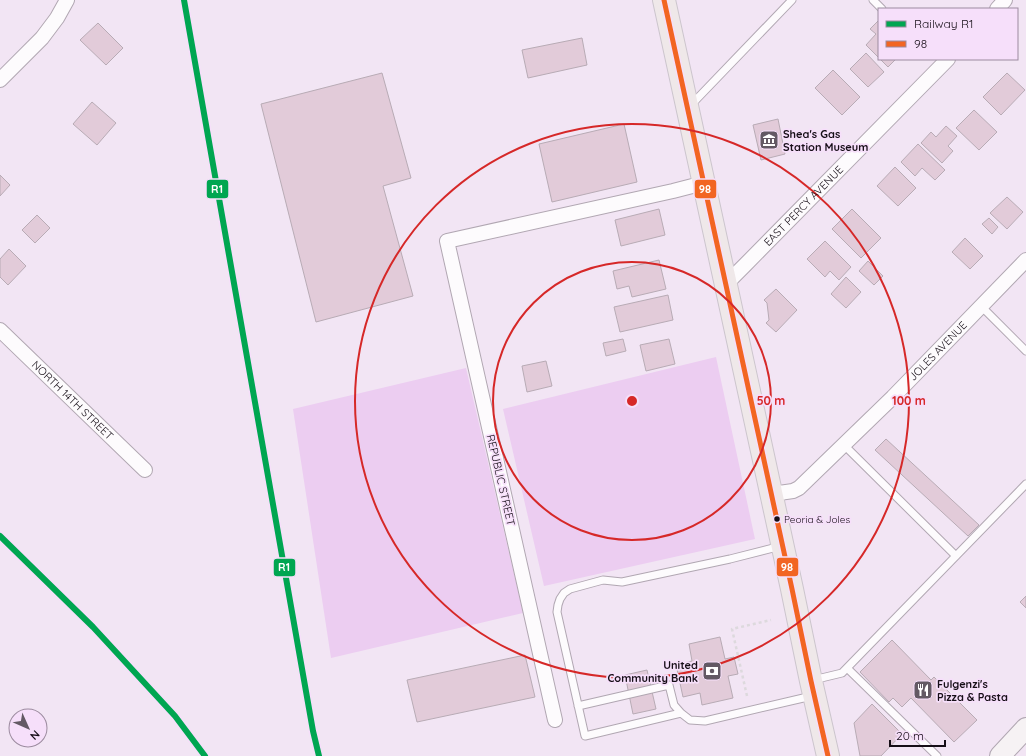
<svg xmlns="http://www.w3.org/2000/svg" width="1026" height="756" viewBox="0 0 1026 756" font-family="Quicksand,sans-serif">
<rect width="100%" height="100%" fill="#f2e5f4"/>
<path fill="#eccdf1" d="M716 357 755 539 544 586 503 409Z
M466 368 523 613 331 658 293 409Z"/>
<path fill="#e2cbd9" stroke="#b8abb5" d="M879 20V58L866 45 876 34 870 29Z
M98 23 123 48 106 65 80 40Z
M582 38 587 65 528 78 522 50Z
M866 53 884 72 868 87 850 69Z
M880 59H896L888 67Z
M833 70 860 97 842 115 815 88Z
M382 73 411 178 383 186 413 296 316 322 261 104Z
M1007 73 1025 90 1001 115 983 97Z
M92 102 116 123 97 145 73 124Z
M974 110 997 132 979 150 956 128Z
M778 119 785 154 761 160 753 125Z
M624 124 637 182 552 202 539 144Z
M946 126 957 136 948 146 953 151 942 163 921 143 931 132 936 137Z
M918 144 945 170 935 180 922 168 915 176 901 162Z
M895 167 916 188 898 206 877 186Z
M0 175 10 185 0 196Z
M1007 197 1023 212 1007 229 990 213Z
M659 209 665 235 621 246 615 220Z
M852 209 881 238 861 258 832 229Z
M37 215 50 228 35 243 22 230Z
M989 218 998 227 992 234 982 224Z
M965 238 983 256 970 269 952 252Z
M825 241 851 267 839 280 830 271 825 277 807 259Z
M9 249 26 266 8 285 0 277V259Z
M659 260 666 289 632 297 629 286 617 289 613 271Z
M868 261 883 276 874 285 859 271Z
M846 277 861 292 846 308 831 294Z
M776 289 797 310 776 332 766 323 769 320 767 303 764 300Z
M668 295 673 320 620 332 614 307Z
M623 339 626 351 606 356 603 343Z
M669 339 675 364 646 371 640 345Z
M546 361 552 386 527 392 522 366Z
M886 439 979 525 968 536 875 450Z
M1026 596V608L1020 602Z
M720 637 725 659 734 657 738 674 728 676 733 698 702 705 700 693 683 697 676 665 692 661 689 644Z
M892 640 931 680 934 677 977 720 954 742 911 698 902 707 893 698 889 702 860 672Z
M525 655 535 697 417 722 407 680Z
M647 670 656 709 633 714 625 675Z
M872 704 902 734 881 756H860L854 723Z"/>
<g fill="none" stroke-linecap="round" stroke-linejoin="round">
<g stroke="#b1a7b2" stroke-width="9">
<path id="lane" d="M873 0 882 9
M691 105 792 0
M981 306 1026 351
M844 445 956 556
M847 668 937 756
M813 680 842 673 1026 484
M578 706 669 685 674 705 681 713 690 720 705 721 812 696
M681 713 585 736 557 612 558 605 560 599 564 593 570 589 603 580 622 582 730 559 781 546"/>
</g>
<g stroke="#b1a7b2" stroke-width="16">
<g id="street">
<path d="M997 9 1005 0"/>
<path d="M0 80 42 38 57 18 67 0"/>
<path id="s1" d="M726 284 744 266 948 59"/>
<path id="s2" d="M0 330 145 470"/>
<path id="s3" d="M772 494 793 491 799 488 893 397 1026 260"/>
<path d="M555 720 447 241 673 191 704 183"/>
</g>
</g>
<g stroke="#b1a7b2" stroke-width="22">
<path id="secondary" d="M1000 756 1026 728"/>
</g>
<g stroke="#ccc5cd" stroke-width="24">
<path id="primary" d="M664 0 792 589 811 681 828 756"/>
</g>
<path stroke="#ddd9dd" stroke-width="2.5" stroke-dasharray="3 3" stroke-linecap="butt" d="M747 696 732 629 771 620"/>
<use href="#lane" stroke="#fdfbfd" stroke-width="7"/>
<use href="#street" stroke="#fdfbfd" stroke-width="14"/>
<use href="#secondary" stroke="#f6f2f4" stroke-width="20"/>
<use href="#primary" stroke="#efe8e9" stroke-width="22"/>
<g stroke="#c3c0c4" stroke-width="4.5">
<path id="rail" d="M184 0 313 731 319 756
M0 536 93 627 175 716 205 756"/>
</g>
<use href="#rail" stroke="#f6dffa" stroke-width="3" stroke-dasharray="9" stroke-linecap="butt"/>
<g stroke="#f6dffa" stroke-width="8">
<path id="bus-1" d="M664 0 792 589 811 681 828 756"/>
</g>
<use href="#bus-1" stroke="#f26522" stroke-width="5"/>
<g stroke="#f6dffa" stroke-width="9">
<path id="rail-1" d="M184 0 313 731 319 756
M0 536 93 627 175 716 205 756"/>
</g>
<use href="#rail-1" stroke="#00a651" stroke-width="6"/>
</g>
<g fill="none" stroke="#d62828" stroke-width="2">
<circle cx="632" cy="401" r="139"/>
<circle cx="632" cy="401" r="277"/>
</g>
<defs>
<g id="museum-square" transform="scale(1)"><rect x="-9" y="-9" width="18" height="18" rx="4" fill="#635964" stroke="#f6dffa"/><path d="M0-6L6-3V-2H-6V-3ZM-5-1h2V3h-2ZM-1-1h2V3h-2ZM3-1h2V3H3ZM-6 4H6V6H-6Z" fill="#fff"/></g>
<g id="bank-square" transform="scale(1)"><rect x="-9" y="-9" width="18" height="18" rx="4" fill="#635964" stroke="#f6dffa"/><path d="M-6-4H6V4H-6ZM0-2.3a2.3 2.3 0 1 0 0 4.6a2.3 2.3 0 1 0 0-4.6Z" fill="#fff"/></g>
<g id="restaurant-square" transform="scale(1)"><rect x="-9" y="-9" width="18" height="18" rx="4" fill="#635964" stroke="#f6dffa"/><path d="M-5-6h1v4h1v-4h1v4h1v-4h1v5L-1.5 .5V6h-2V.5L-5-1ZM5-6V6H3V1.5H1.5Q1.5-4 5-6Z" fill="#fff"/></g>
</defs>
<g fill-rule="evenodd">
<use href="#museum-square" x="769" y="140"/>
<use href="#bank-square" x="712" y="671"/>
<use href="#restaurant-square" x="923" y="690"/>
</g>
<circle fill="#160e17" stroke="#f6dffa" stroke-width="1.5" cx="777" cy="519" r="3.5"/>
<g text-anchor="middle" stroke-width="3.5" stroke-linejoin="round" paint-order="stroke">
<g font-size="10" fill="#160e17" stroke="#f6dffa" text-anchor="start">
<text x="784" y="523">Peoria &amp; Joles</text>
</g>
<g font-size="11" font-weight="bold" fill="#160e17" stroke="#f6dffa" text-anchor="start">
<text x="783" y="138">Shea's Gas<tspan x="783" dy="13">Station Museum</tspan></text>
<text x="698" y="669" text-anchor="end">United<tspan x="698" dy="13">Community Bank</tspan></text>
<text x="937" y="688">Fulgenzi's<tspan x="937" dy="13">Pizza &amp; Pasta</tspan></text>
</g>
<g font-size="11" fill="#160e17" stroke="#f6dffa">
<text dy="4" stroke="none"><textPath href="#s1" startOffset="110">EAST PERCY AVENUE</textPath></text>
<text dy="4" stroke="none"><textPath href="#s3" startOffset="223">JOLES AVENUE</textPath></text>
<text dy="4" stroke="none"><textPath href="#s2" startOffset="101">NORTH 14TH STREET</textPath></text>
<text transform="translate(501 480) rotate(77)" y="4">REPUBLIC STREET</text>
</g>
</g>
<circle cx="632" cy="401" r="6" fill="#d62828" stroke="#f6dffa" stroke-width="2"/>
<g font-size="12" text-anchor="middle" font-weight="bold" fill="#d62828" stroke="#f6dffa" stroke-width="3.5" stroke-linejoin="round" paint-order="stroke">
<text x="771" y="405">50 m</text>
<text x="909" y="405">100 m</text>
</g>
<g stroke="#f6dffa" stroke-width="1.5">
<rect x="694" y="179" width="23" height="20" rx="4" fill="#f26522"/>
<rect x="206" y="179" width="23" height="20" rx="4" fill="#00a651"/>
<rect x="776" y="557" width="23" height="20" rx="4" fill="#f26522"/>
<rect x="273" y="558" width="23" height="19" rx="4" fill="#00a651"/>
</g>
<g font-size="11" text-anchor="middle" font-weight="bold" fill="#fff">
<text x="705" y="193">98</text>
<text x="217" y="193">R1</text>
<text x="787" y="571">98</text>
<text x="284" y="571">R1</text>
</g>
<rect x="878" y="8" width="140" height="52" fill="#f6dffa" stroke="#9c8b9f"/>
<rect x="886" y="21" width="20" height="6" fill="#00a651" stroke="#9c8b9f"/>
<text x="914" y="28" font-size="12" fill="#160e17">Railway R1</text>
<rect x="886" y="41" width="20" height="6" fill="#f26522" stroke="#9c8b9f"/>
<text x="914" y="48" font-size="12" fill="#160e17">98</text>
<g transform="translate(28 728) rotate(135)"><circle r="19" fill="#f6dffa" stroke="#9c8b9f"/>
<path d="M0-3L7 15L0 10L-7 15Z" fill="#635964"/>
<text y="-6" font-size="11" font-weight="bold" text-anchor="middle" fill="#160e17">N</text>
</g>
<path d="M890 740v6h55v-6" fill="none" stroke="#160e17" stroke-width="2"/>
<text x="896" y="740" font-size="12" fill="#160e17" stroke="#f6dffa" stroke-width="3" paint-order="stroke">20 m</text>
</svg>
